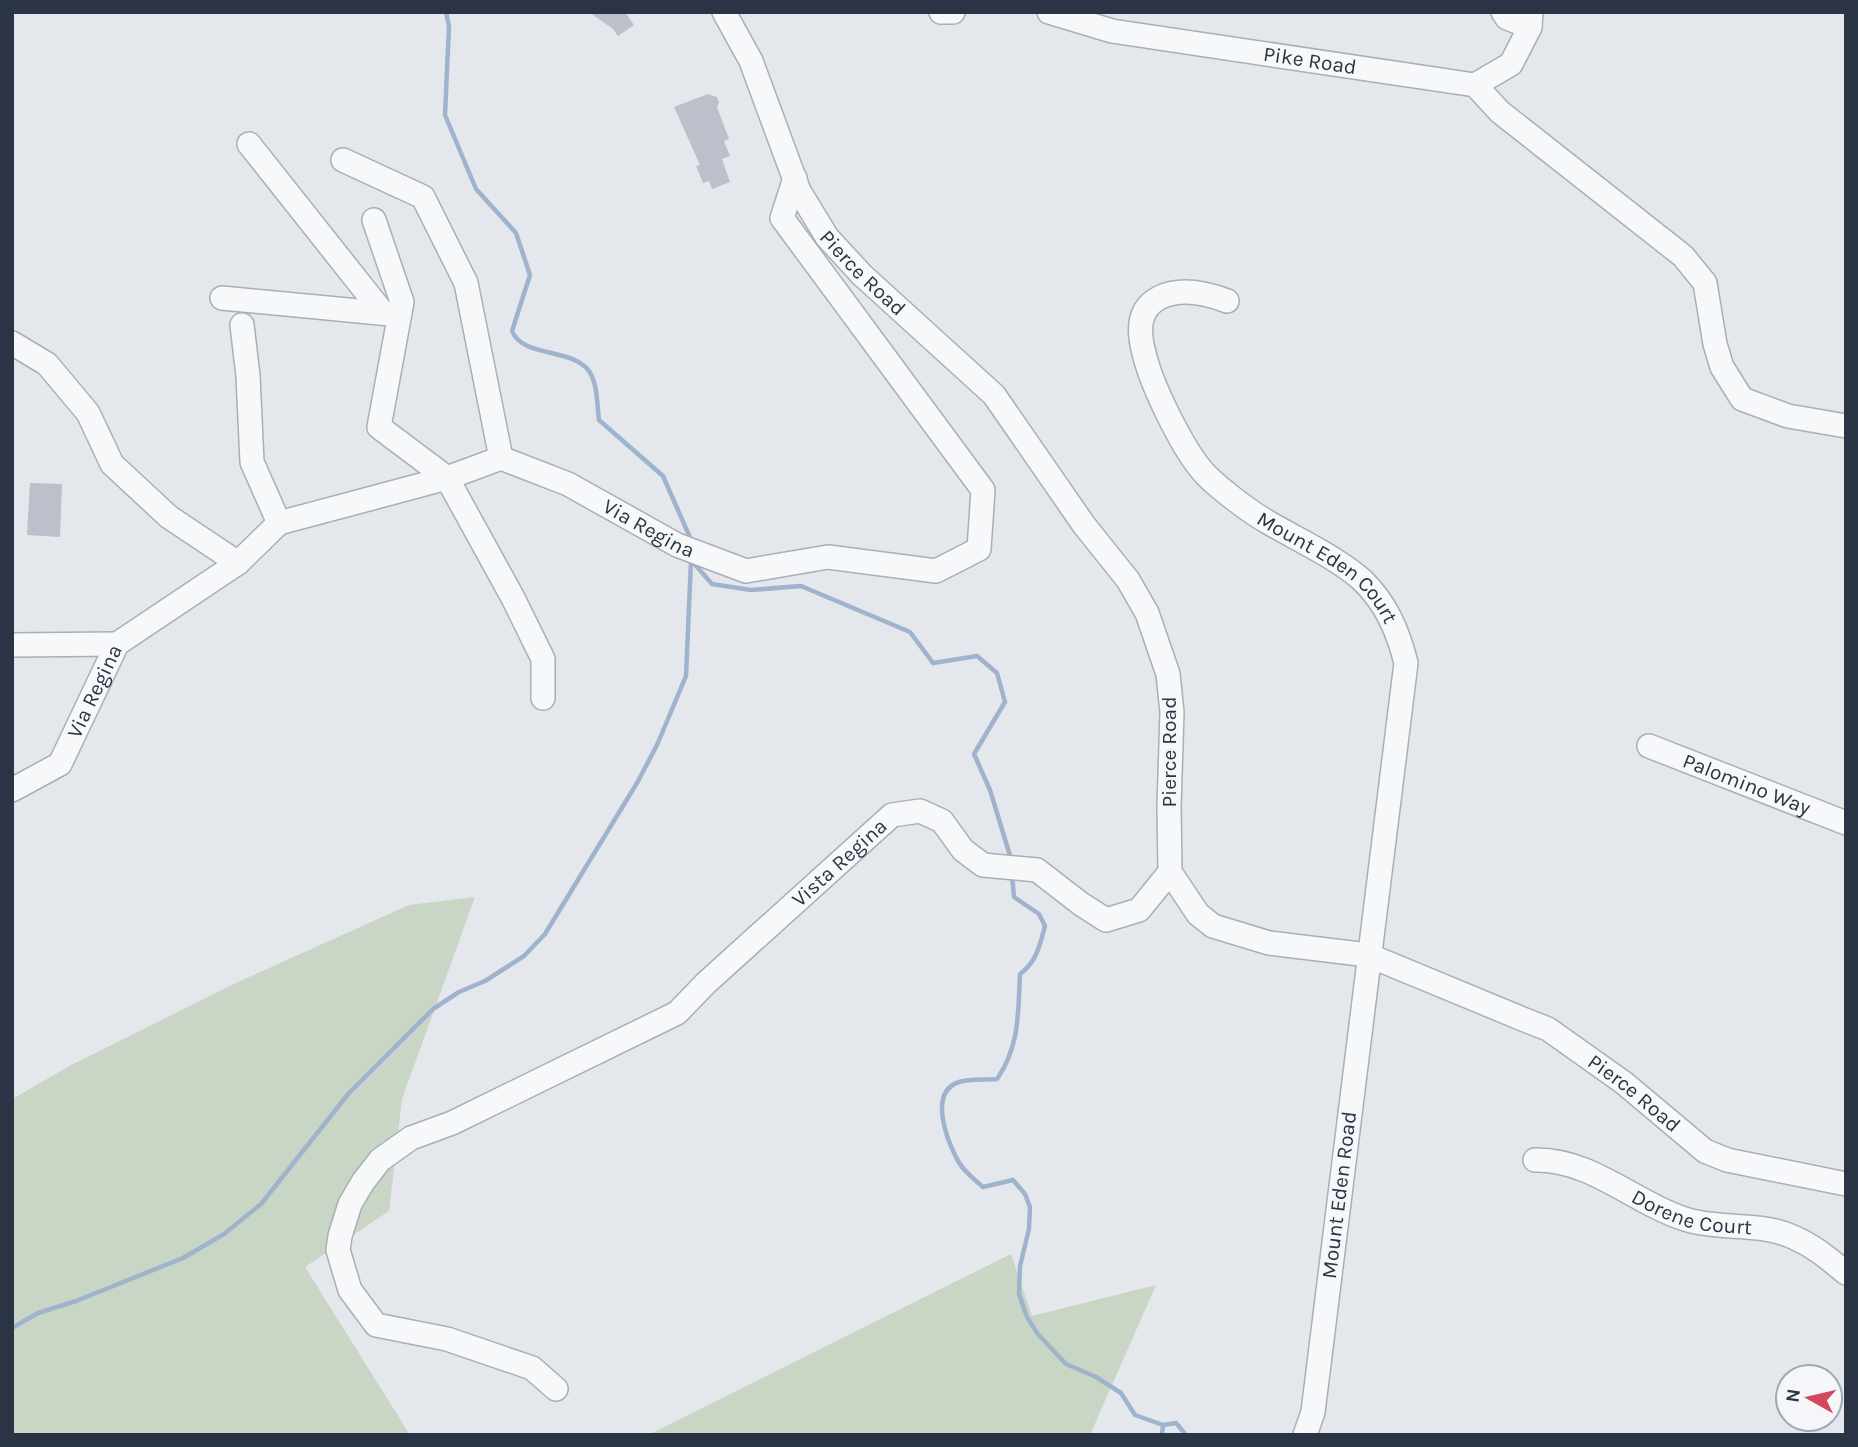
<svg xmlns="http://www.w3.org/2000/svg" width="1858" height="1447" viewBox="0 0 1858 1447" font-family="Karla,sans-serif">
<rect width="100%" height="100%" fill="#e4e7ec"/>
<path fill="#c9d6c5" d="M475 897 402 1099 389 1211 305 1267 410 1435H12V1099L75 1063 238 982 409 905Z
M1011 1254 1032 1316 1156 1285 1090 1435H648Z"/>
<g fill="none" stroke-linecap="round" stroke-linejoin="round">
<path stroke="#9fb4cc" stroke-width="4.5" d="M446 12 449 26 445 115 476 189 516 233 530 275 512 331C523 358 571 347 589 371 598 384 597 406 599 420L663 476 692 542
M691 560 712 584 751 590 801 586 910 632 933 663 977 656 997 673 1005 702 974 754 990 790 1011 859
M1012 875 1014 897 1039 914 1045 926C1040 944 1037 962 1020 974 1018 1012 1020 1046 997 1079 985 1080 970 1079 959 1082 928 1092 947 1140 957 1159 962 1170 974 1179 983 1187L1013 1180 1025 1194 1030 1207 1029 1229 1020 1266 1019 1294 1027 1317 1037 1333 1066 1364 1096 1377 1121 1393 1135 1415 1163 1425 1162 1435
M12 1328 38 1313 76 1301 183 1258 224 1234 261 1204 349 1093 433 1009 459 992 485 981 524 956 545 934 637 783 657 745 686 676 691 561
M1163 1425 1176 1423 1186 1435"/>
</g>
<path fill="#bbc0ca" d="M589 12H625L634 25 618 36 613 29Z
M708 94 717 97 719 102 717 107 729 139 724 141 730 156 722 159 730 182 712 189 709 181 703 183 696 166 700 165 674 107Z
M30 483 62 484 60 537 27 535Z"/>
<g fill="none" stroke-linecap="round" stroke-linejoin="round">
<g stroke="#a9aeb7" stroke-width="26">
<g id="minor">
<path id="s1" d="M724 12 751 61 799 191 827 237 862 275 994 395 1084 525 1128 580 1147 613 1168 674 1172 712 1169 807 1170 872 1198 914 1213 926 1269 943 1368 955 1525 1020 1548 1029 1624 1083 1705 1151 1727 1160 1846 1184"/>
<path d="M941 12H953"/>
<path id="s2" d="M1049 12 1112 31 1475 85 1511 64 1530 27 1531 12"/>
<path d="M1503 12 1507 18 1530 27"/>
<path d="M1475 85 1500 112 1683 256 1705 283 1715 344 1722 367 1742 399 1788 416 1846 426"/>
<path d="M249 144 383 313"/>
<path d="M343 160 423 197 466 283 501 458"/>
<path d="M374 220 402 302 379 427 447 478 513 598 543 659V698"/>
<path d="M222 298 390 314"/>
<path id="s3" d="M1227 301C1206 293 1180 287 1159 298 1138 309 1138 331 1144 353 1151 384 1184 453 1207 476 1220 489 1250 512 1266 521 1296 539 1336 557 1362 580 1386 603 1398 631 1406 663L1313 1412 1305 1435"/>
<path d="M242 325 248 376 252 462 279 523"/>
<path d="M12 343 47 364 88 413 112 464 169 517 238 563"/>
<path d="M12 645 117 644"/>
<path id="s4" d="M1649 746 1846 823"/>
<path id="s5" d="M12 790 60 764 117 644 238 563 279 523 447 478 501 458 568 484 677 545 746 571 828 557 936 571 979 549 983 490 782 218 795 178"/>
<path id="s6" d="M1535 1160C1592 1159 1635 1204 1688 1220 1722 1230 1760 1222 1793 1237 1814 1246 1829 1259 1846 1273"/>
<path id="s7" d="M556 1389 532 1368 447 1339 376 1325 350 1290 338 1250 340 1236 350 1204 363 1182 380 1160 411 1138 452 1123 677 1013 706 983 892 815 920 811 942 821 963 850 983 865 1037 870 1081 904 1106 920 1139 910 1170 872"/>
</g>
</g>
<use href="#minor" stroke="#f7f8fa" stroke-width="23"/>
</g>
<g text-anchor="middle" stroke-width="5" stroke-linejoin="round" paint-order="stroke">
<g font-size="21" fill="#2b3445" stroke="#f4f6f9">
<text dy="7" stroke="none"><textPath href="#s2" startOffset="266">Pike Road</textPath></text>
<text dy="7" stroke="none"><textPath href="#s1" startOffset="299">Pierce Road</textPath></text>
<text dy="7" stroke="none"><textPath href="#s5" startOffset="786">Via Regina</textPath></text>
<text dy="7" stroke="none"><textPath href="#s3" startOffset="424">Mount Eden Court</textPath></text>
<text dy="7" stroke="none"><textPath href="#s5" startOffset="135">Via Regina</textPath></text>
<text transform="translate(1169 752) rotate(-90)" y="7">Pierce Road</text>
<text dy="7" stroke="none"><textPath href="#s4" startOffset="105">Palomino Way</textPath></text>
<text dy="7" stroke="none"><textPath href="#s7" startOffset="934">Vista Regina</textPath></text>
<text dy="7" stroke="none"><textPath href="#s1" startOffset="1538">Pierce Road</textPath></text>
<text transform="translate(1339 1195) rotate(-83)" y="7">Mount Eden Road</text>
<text dy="7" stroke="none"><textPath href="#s6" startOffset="168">Dorene Court</textPath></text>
</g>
</g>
<rect width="1858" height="1447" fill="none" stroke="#2b3445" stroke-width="28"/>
<g transform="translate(1809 1398) rotate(278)"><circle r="33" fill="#f4f6f9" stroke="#a4a8b1" stroke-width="2"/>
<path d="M0-5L12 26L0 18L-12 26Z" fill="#d1495b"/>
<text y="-10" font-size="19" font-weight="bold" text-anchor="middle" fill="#2b3445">N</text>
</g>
</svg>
